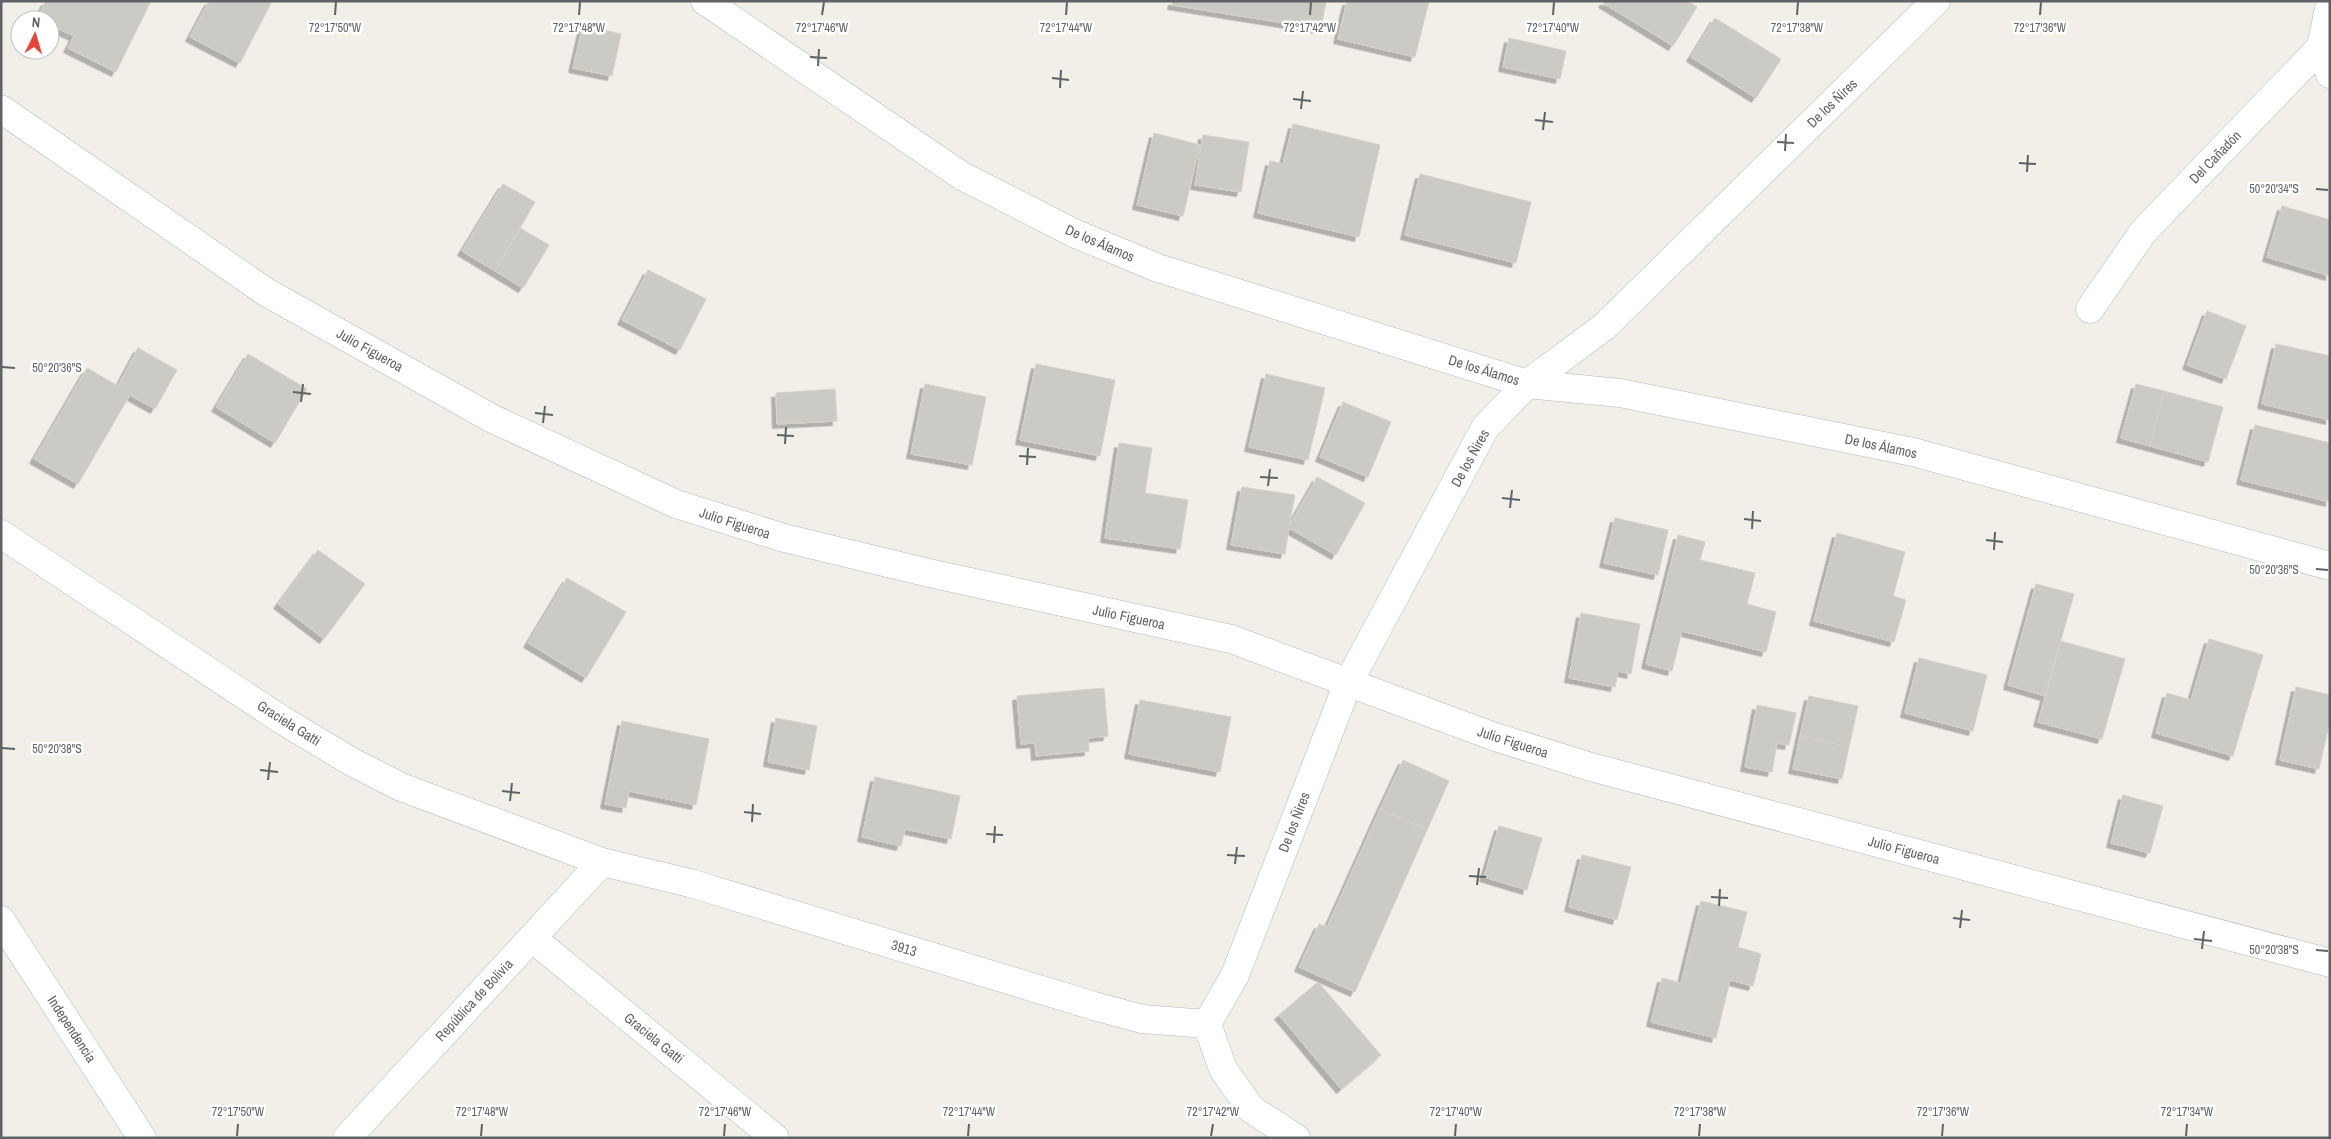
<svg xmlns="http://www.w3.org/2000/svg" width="2331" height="1139" viewBox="0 0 2331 1139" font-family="'Archivo Narrow',sans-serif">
<defs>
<filter id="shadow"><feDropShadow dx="-4.5" dy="4.5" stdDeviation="0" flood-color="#0004"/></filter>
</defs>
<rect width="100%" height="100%" fill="#f1efe8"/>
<path fill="#cccac5" stroke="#d6d1c6" filter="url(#shadow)" d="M46 1H151L116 72 68 48 74 36 50 25V20L37 18Z
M209 1H272L240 63 190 37Z
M1173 1H1326L1321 29 1172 5Z
M1347 1H1429L1415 57 1338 39Z
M1604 1H1687L1697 7 1673 46 1603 3Z
M1715 18 1781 59 1756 98 1691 57Z
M583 25 621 34 612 76 573 68Z
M1509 38 1566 51 1560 79 1503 67Z
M1293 124 1380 145 1359 237 1258 213 1270 161 1283 164Z
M1154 133 1200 145 1183 216 1137 205Z
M1203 135 1249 142 1241 192 1195 185Z
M1420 174 1531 202 1516 263 1405 235Z
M503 184 535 202 495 271 462 251Z
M2282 206 2330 220V276L2267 257Z
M520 228 549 245 523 288 495 271Z
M648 270 706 299 680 350 622 320Z
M2207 311 2246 326 2226 379 2187 365Z
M2276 344 2330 356V420L2262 404Z
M138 348 177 370 155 409 130 395 78 484 34 459 87 368 118 386Z
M248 354 307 389 275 443 216 407Z
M1036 364 1115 380 1100 456 1020 440Z
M1266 374 1325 388 1308 460 1249 447Z
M925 384 986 397 972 465 911 454Z
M2136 384 2164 391 2150 446 2121 438Z
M835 389 837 421 777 424 776 393Z
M2164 391 2223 407 2208 462 2150 446Z
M1343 402 1391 422 1368 477 1320 457Z
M2255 425 2330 443V502L2241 480Z
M1119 443 1152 448 1145 493 1188 500 1180 549 1105 538Z
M1317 477 1365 503 1336 555 1289 528 1285 554 1231 545 1242 487 1295 495 1289 526Z
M1615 518 1668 530 1658 575 1604 563Z
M1837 533 1905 552 1893 596 1906 600 1894 642 1814 621Z
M1678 535 1705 542 1700 560 1755 573 1747 604 1776 612 1766 652 1682 631 1672 671 1646 664Z
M318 550 365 584 324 639 278 604Z
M567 578 626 612 586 678 528 643Z
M2036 584 2074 594 2045 696 2008 685Z
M1581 613 1640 624 1631 674 1618 671 1615 687 1569 678Z
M2209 639 2263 655 2233 756 2156 733 2167 693 2191 700Z
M2061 641 2125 659 2102 739 2038 722Z
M1919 658 1987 675 1973 731 1905 713Z
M2296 687 2330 695V720L2319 769 2280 760Z
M1104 688 1108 736 1088 738 1089 751 1036 756 1035 743 1021 744 1017 696Z
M1809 696 1858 706 1849 747 1800 736Z
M1140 700 1231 717 1220 772 1129 754Z
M1757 705 1796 713 1789 745 1777 743 1772 772 1745 767Z
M776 718 817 726 809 770 768 762Z
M622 721 709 739 696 805 629 791 626 808 605 804Z
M1800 736 1849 747 1842 779 1793 769Z
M1403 760 1449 781 1427 830 1380 809Z
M875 777 960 796 951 839 905 829 901 846 862 837Z
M2123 795 2163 806 2150 853 2111 843Z
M1380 809 1427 830 1355 992 1299 967 1319 924 1327 927Z
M1499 826 1542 838 1527 890 1484 877Z
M1582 855 1631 867 1617 920 1569 907Z
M1701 901 1747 912 1738 947 1761 954 1753 986 1730 980 1716 1038 1651 1022 1662 978 1681 983Z
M1318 982 1381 1055 1341 1089 1279 1015Z"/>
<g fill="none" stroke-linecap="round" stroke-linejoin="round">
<g stroke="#b5b8bc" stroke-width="29">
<path id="minor" d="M705 1 962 176 1076 234 1158 268 1527 384 1620 393 1913 452 2330 566
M2321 47 2330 74
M1 109 266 292 491 418 676 504 784 538 929 573 1231 639 1495 737 1591 767 2330 963
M2090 309 2143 232 2321 47 2330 4
M1 534 282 720 352 762 401 787 602 862 690 883 1094 1006 1142 1019 1207 1024
M1 920 142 1138
M532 938 775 1138
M1207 1024 1235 975 1348 683 1485 428 1527 384 1605 326 1936 1
M1207 1024 1223 1069 1251 1109 1296 1138
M347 1138 602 862"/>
</g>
<use href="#minor" stroke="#fff" stroke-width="28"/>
</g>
<path fill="none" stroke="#5f6368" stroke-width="2" d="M335 15 336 2M579 15 580 2M822 15 824 2M1066 15 1067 2M1310 15 1311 2M1553 15 1554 2M1797 15 1798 2M2040 15 2041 2M810 57 827 58M818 66 819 49M1052 78 1069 80M1060 88 1061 70M1293 99 1311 101M1301 109 1303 91M1535 120 1553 122M1543 130 1545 112M1777 142 1794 143M1785 151 1786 134M2019 163 2036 164M2027 172 2028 155M2316 189 2328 190M2 367 15 368M293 392 311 394M301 402 303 384M535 413 553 415M543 423 545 406M777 435 794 436M785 444 786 427M1019 456 1036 457M1027 465 1028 448M1260 477 1278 478M1268 486 1270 469M1502 498 1520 500M1510 508 1512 490M1744 519 1761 521M1752 529 1753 511M1986 540 2003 542M1994 550 1995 532M2316 569 2328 570M2 748 15 749M260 770 278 772M268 780 270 762M502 791 520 793M510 801 512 783M744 812 761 814M752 822 753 804M986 834 1003 835M994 843 995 826M1227 855 1245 856M1235 864 1237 847M1469 876 1486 877M1477 885 1479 868M1711 897 1728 898M1719 906 1720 889M1953 918 1970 920M1960 928 1962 910M2194 939 2212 941M2202 949 2204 931M2316 950 2328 951M237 1136 238 1124M481 1136 482 1124M724 1136 725 1124M968 1136 969 1124M1211 1136 1213 1124M1455 1136 1456 1124M1699 1136 1700 1124M1942 1136 1943 1124M2186 1136 2187 1124"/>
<g text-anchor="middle" stroke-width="5" stroke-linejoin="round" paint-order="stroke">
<g font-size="14" fill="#5f6368" stroke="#fff">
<text transform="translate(1832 103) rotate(-44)" y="5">De los Ñires</text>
<text transform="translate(2215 157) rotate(-46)" y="5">Del Cañadón</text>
<text transform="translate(1100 243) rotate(23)" y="5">De los Álamos</text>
<text transform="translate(370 350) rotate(29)" y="5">Julio Figueroa</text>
<text transform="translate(1484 370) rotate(17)" y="5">De los Álamos</text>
<text transform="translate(1881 446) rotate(12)" y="5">De los Álamos</text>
<text transform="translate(1470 458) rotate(-61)" y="5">De los Ñires</text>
<text transform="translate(735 523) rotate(18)" y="5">Julio Figueroa</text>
<text transform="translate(1129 617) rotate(12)" y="5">Julio Figueroa</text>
<text transform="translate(289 723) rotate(32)" y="5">Graciela Gatti</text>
<text transform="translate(1513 742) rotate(18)" y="5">Julio Figueroa</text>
<text transform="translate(1294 822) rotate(-69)" y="5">De los Ñires</text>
<text transform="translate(1904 850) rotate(15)" y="5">Julio Figueroa</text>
<text transform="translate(904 948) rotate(17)" y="5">3913</text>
<text transform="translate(474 1000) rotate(-47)" y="5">República de Bolivia</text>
<text transform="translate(72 1029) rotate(57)" y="5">Independencia</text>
<text transform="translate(654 1038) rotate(39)" y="5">Graciela Gatti</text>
</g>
</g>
<g font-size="12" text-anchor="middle" fill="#5f6368" stroke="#fff" stroke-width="5" stroke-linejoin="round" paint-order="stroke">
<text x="335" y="32">72°17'50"W</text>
<text x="579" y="32">72°17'48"W</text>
<text x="822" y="32">72°17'46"W</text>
<text x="1066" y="32">72°17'44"W</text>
<text x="1310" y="32">72°17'42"W</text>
<text x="1553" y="32">72°17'40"W</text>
<text x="1797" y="32">72°17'38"W</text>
<text x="2040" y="32">72°17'36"W</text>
<text x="2274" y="193">50°20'34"S</text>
<text x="57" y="372">50°20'36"S</text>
<text x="2274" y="574">50°20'36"S</text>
<text x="57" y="753">50°20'38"S</text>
<text x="2274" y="954">50°20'38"S</text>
<text x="238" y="1116">72°17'50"W</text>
<text x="482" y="1116">72°17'48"W</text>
<text x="725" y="1116">72°17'46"W</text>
<text x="969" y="1116">72°17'44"W</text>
<text x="1213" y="1116">72°17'42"W</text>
<text x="1456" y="1116">72°17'40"W</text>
<text x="1700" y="1116">72°17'38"W</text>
<text x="1943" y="1116">72°17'36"W</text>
<text x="2187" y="1116">72°17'34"W</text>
</g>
<rect width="2331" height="1139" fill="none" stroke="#5f6368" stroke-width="5"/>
<g transform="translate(35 35) rotate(5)"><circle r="24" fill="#ffffff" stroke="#bfc1c3"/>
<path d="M0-4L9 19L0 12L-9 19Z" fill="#ea4335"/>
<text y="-8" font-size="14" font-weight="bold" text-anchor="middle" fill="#5f6368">N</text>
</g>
</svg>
